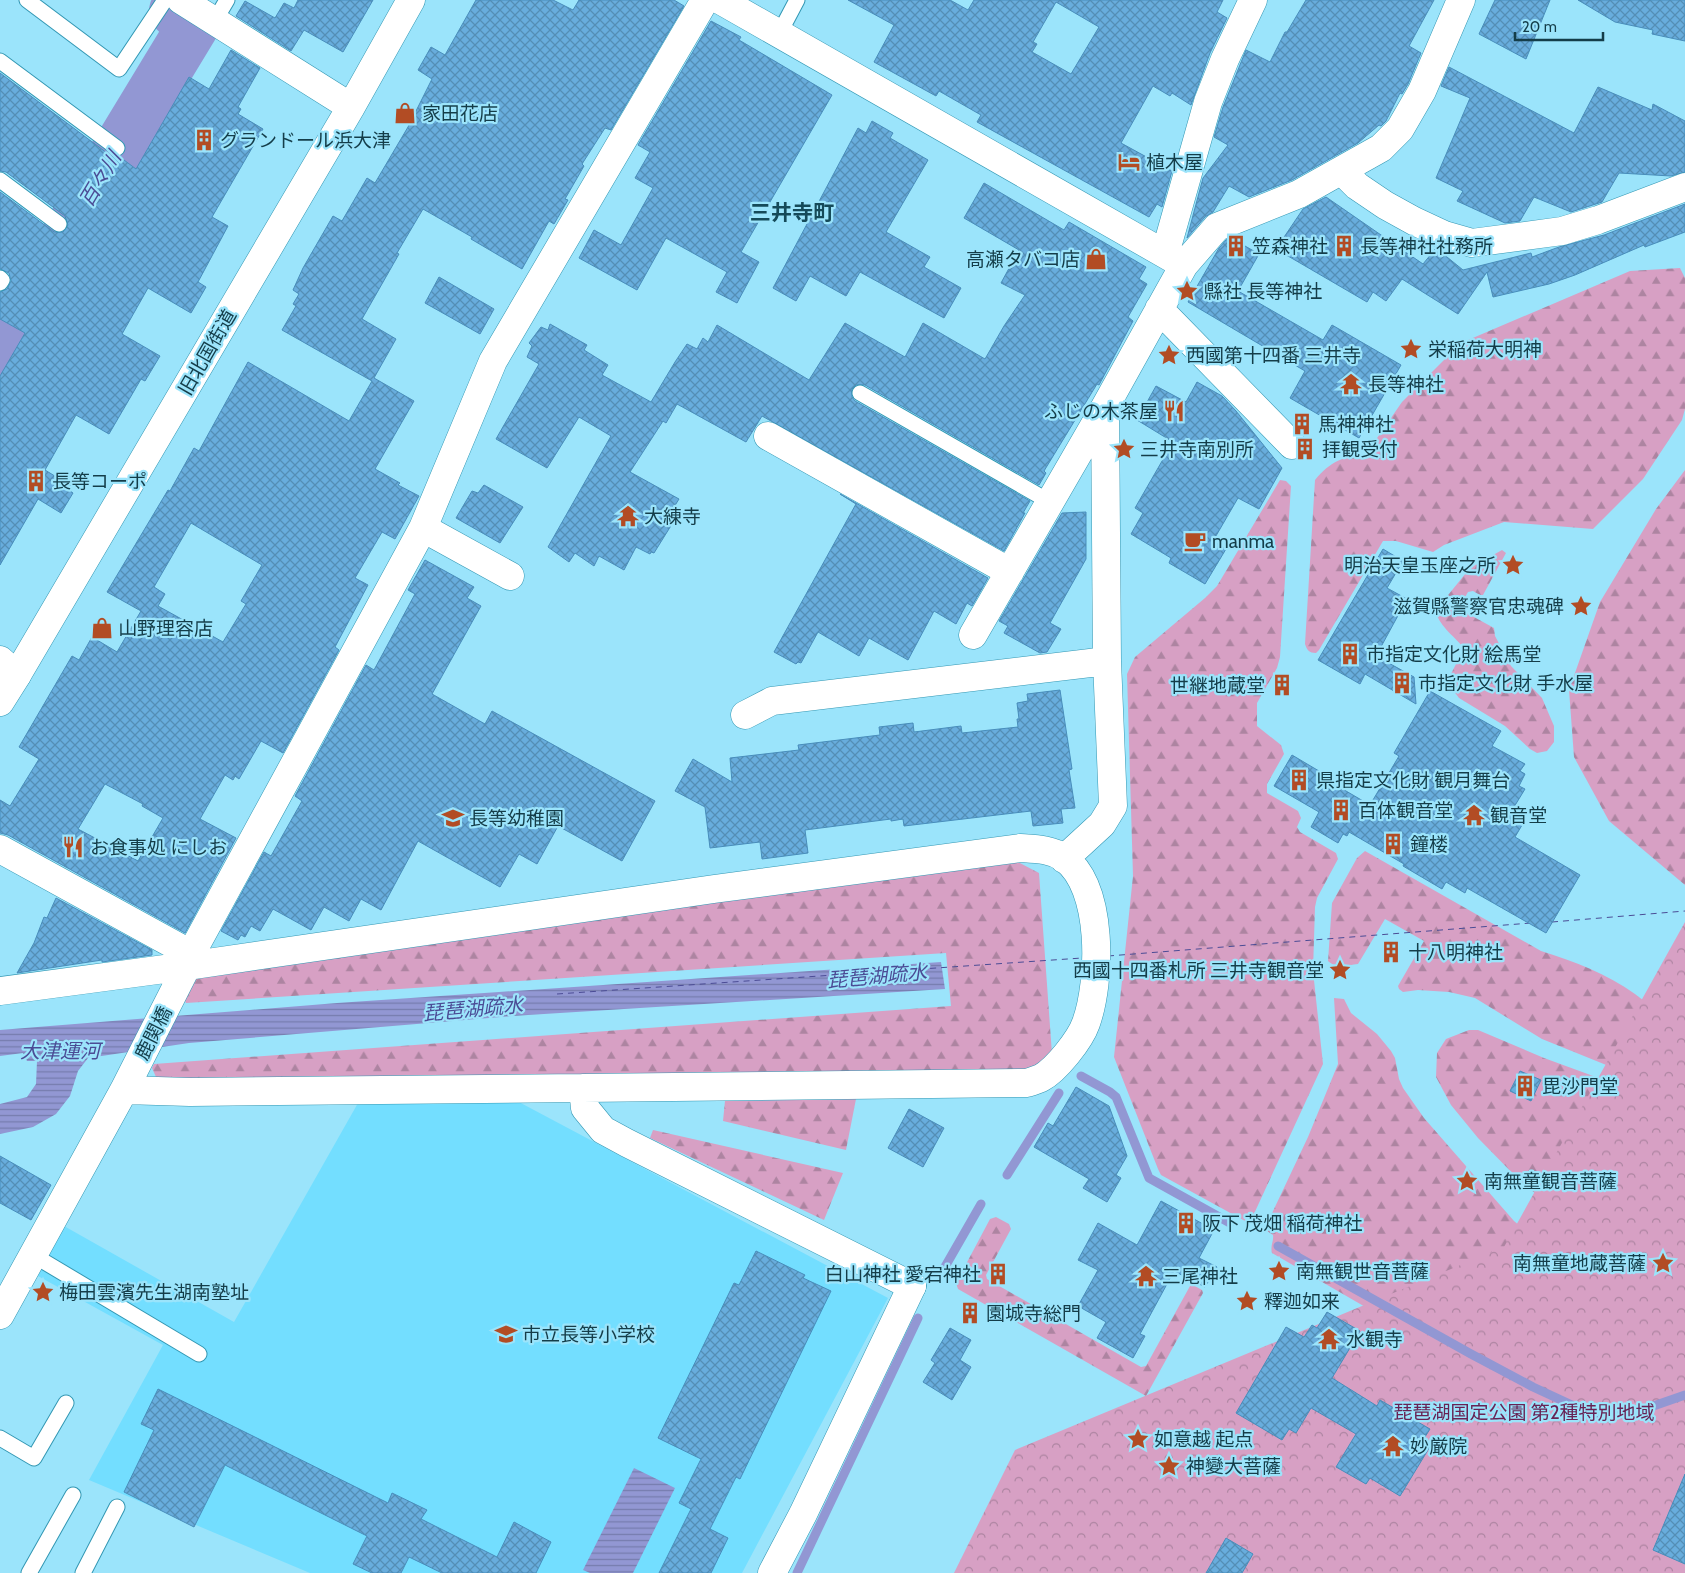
<svg xmlns="http://www.w3.org/2000/svg" width="1685" height="1573" viewBox="0 0 1685 1573" font-family="Cabin,'Noto Sans JP',sans-serif">
<defs>
<pattern id="forest-firs" width="22" height="20" patternUnits="userSpaceOnUse" patternTransform="scale(1.25)"><rect width="22" height="20" fill="#d7a0c4"/><path d="M5 1l3.5 6h-7zM16 11l3.5 6h-7z" fill="#ad84a1"/></pattern>
<pattern id="park-crowns" width="20" height="18" patternUnits="userSpaceOnUse" patternTransform="scale(1.25)"><rect width="20" height="18" fill="#d7a0c4"/><path d="M2 6a3 3 0 1 1 6 0M12 15a3 3 0 1 1 6 0" fill="none" stroke="#ad84a1"/></pattern>
<pattern id="water-rules" width="6" height="5" patternUnits="userSpaceOnUse" patternTransform="scale(1.25)"><rect width="6" height="5" fill="#9297d3"/><path d="M0 2.5h6" fill="none" stroke="#767cad"/></pattern>
<pattern id="building-cross-hatch" width="8" height="8" patternUnits="userSpaceOnUse" patternTransform="scale(1.25)"><rect width="8" height="8" fill="#68addd"/><path d="M0 0l8 8M0 8l8-8" fill="none" stroke="#548eb5"/></pattern>
</defs>
<rect width="100%" height="100%" fill="#9be4fb"/>
<path fill="#73deff" d="M517 1101 888 1298 742 1573H310L89 1480 163 1345 38 1276 64 1226 234 1322 358 1103Z"/>
<path fill="url(#forest-firs)" d="M1680 268 1685 278V409L1682 420 1643 479 1593 529 1504 522 1444 545 1433 552 1396 541H1383L1319 650 1316 653C1309 653 1307 650 1305 644L1315 480C1331 461 1342 457 1366 454L1402 402 1461 343 1630 271Z
M1685 470V885L1609 821 1574 757 1569 690 1600 602 1656 509Z
M1280 480 1286 481 1291 486 1280 657 1277 668 1257 703V726L1281 745 1284 754 1267 784V793L1298 811 1301 818 1297 827 1300 832 1336 853 1338 859 1317 898 1315 907 1313 971 1323 1064 1253 1216 1245 1221 1161 1175 1158 1169 1114 1057 1133 876 1127 674 1135 657 1205 598 1217 586Z
M1502 550 1506 553 1483 595H1480L1473 591 1468 592 1460 606 1463 611 1494 628 1495 636 1511 666 1542 698 1554 726V742L1547 751 1537 753 1530 749 1505 726 1459 698 1447 682 1463 650V647C1454 636 1437 624 1436 610L1470 568Z
M1365 851 1541 951C1574 961 1607 974 1635 994 1653 1007 1669 1023 1685 1037L1626 1073 1542 1039 1475 998 1449 992 1418 990 1403 992 1399 989 1398 986 1424 941 1385 919 1358 964C1348 965 1336 969 1328 961L1332 903 1357 858Z
M1016 861 1039 873 1052 1054 1028 1075 165 1079 156 1077 152 1068 154 1064 951 1006 946 953 186 1003 183 997 199 974Z
M1334 998 1344 999 1351 1013 1377 1034 1391 1051 1395 1058 1399 1079 1403 1088 1424 1118 1514 1221 1537 1240 1374 1312 1272 1253C1270 1246 1274 1241 1273 1235L1267 1231 1265 1228 1308 1137 1338 1064Z
M1469 1030H1478L1544 1058 1626 1088 1577 1223 1524 1185 1478 1138 1451 1105 1436 1077 1437 1053 1446 1039Z
M856 1099 846 1150 723 1121 725 1101Z
M653 1130 843 1173 824 1220 650 1138Z
M996 1217 1009 1224 1011 1229 986 1275 987 1279 1141 1367 1146 1366 1190 1286 1193 1285 1202 1290 1203 1293 1146 1396 958 1289 956 1283 990 1219Z"/>
<path fill="url(#park-crowns)" d="M1685 922V1573H954L1015 1450 1504 1247Z"/>
<path fill="url(#water-rules)" d="M941 962 945 989 512 1016 189 1043 88 1058 78 1071 70 1096 56 1114 33 1127 0 1134V1104L27 1097 36 1084 37 1061H27L23 1053 0 1056V1030L337 1003Z
M634 1468 675 1488 633 1573H590L583 1570Z"/>
<g fill="none" stroke-linecap="round" stroke-linejoin="round">
<path stroke="#9297d3" stroke-width="9" d="M1081 1076 1110 1092 1116 1097 1149 1178 1230 1223
M1007 1175 1059 1093
M1278 1246 1471 1354 1533 1387 1574 1406 1607 1416 1639 1411 1685 1395
M942 1272 981 1204
M797 1573 918 1318"/>
<path stroke="#9297d3" stroke-width="52" d="M0 354 85 204 193 26 175 11"/>
<path stroke="#4b4c95" stroke-width="1" stroke-dasharray="6 5" stroke-linecap="butt" d="M1552 922 1685 911
M1108 956 1531 923
M557 994 1082 958"/>
</g>
<path fill="url(#building-cross-hatch)" stroke="#488dbb" fill-rule="evenodd" d="M298 0H373L343 52 304 30 291 51 236 16 245 1 275 18 284 3 294 8Z
M476 0H553L573 10 579 0H674L684 6 611 130 605 128 582 164 584 166 565 199 568 200 554 224 549 221 522 269 471 239 472 237 423 209 397 253 399 254 362 319 396 339 374 378 414 401 375 469 400 483 398 485 419 496 395 539 382 532 355 578 368 585 335 647 339 650 283 753 261 741 239 779 235 776 233 780 225 775 200 819 236 838 185 933 8 835 0 833V800L10 806 39 759 19 747 72 656 79 660 92 637 117 652 141 611 107 592 168 490 170 491 194 448 199 451 248 362 349 421 372 381 282 330 296 306 293 304 299 294 293 290 303 268 333 216 342 221 367 178 375 183 408 127 432 79 418 70 431 47 445 55ZM191 523 262 565 241 601 246 604 223 642 158 606 165 594 154 587ZM105 784 143 804 142 806 163 818 138 861 78 829Z
M848 0H950L968 10 974 0H1223L1217 12 1227 18 1210 53 1191 105 1172 93 1170 96 1153 86 1121 143 1172 171 1162 207 1157 204 1149 217 977 122 981 115 939 91 936 96 874 62 894 25ZM1056 2 1099 27 1071 74 1032 52 1037 44 1033 42Z
M1306 0H1434L1409 46 1421 53 1408 84 1402 94 1400 93 1386 121 1381 126 1379 125 1358 143 1292 180 1249 197 1229 186 1213 212 1205 217 1187 238 1203 178 1228 145 1214 137 1223 107 1246 50 1270 62 1285 32H1287Z
M1495 0H1550L1526 59 1479 34Z
M1578 0H1685V41L1652 34 1653 30 1615 22Z
M711 21 741 37 739 40 832 95 741 252 759 262 737 303 716 292 727 272 666 238 637 290 579 258 594 230 621 245 653 188 635 178 650 152 638 145Z
M231 50 260 68 238 107 241 109 238 114 263 129 212 217 228 226 198 282 206 287 191 313 148 288 122 334 160 356 145 381 141 379 109 434 76 415 45 470 71 486 70 491 73 493 61 513 38 499 0 565V376L25 333 0 319V292L7 289 11 281 9 273 0 269V192L54 232H63L68 225 65 216 6 172 0 171V73L111 156 120 157 136 169 189 77 209 89Z
M1449 67 1574 133 1598 87 1652 110 1653 104 1685 121V172L1671 176 1619 173 1602 202 1571 212 1534 197 1520 221 1505 223 1457 201 1463 191 1436 178 1470 98 1441 86Z
M872 121 893 133 890 138 928 160 886 232 930 257 924 267 961 288 944 318 860 272 846 296 810 276 796 301 773 288 858 128 866 133Z
M984 183 1064 230 1069 222 1146 267 1139 279 1147 284 1128 317 1133 321 1099 385 1097 384 1044 471 1046 473 1039 485 865 385H856L852 389V397L855 401 1030 501 1023 513H1025L1004 551 762 416 746 442 677 404 666 423 663 421 630 472 679 499 671 512 677 516 654 553 651 552 650 554 636 547 624 570 599 556 594 566 575 553 569 562 548 547 611 436 579 417 547 468 496 439 539 364 527 357 532 346 529 343 541 327 548 330 550 324 587 345 584 350 608 365 602 375 651 402 675 362 687 344 697 349 703 338 708 342 717 325 809 380 845 323 905 357 923 323 985 359 1004 326 1025 295 1001 283 1019 250 964 218Z
M1326 197 1423 264 1436 248 1463 270 1531 253 1532 257 1559 247 1604 235 1685 204V232L1645 247 1644 245 1575 275 1549 284 1493 297 1487 272 1458 314 1402 279 1386 301 1373 292 1367 302 1276 249 1303 209Z
M1231 238 1259 254 1238 291 1323 340 1332 325 1401 365 1359 438 1290 398 1305 371 1188 302 1219 248 1226 240Z
M439 277 494 309 480 334 425 303Z
M1197 382 1222 396 1236 411 1282 468 1259 509 1238 498 1213 541 1226 549 1205 584 1169 563 1171 558 1131 534 1143 513 1135 508 1173 442 1137 420 1156 386 1186 402Z
M484 485 523 507 500 543 456 518 472 491 478 493Z
M840 494 988 578 972 606 967 603 956 624 934 611 908 660 869 638 859 656 818 632 801 663 798 662 796 664 774 652 856 504Z
M1086 512V559L1050 623 1061 629 1047 652 1040 653 1004 633 1008 626 999 621 1062 513Z
M1383 549 1403 561 1387 588 1407 599 1376 656 1414 677 1416 704 1365 674 1360 684 1318 660Z
M425 560 474 587 467 598 481 606 432 694 485 724 492 711 655 801 622 861 558 826 537 864 519 854 500 887 418 841 381 910 361 899 349 921 324 907 311 930 273 909 260 931 251 926 245 937 241 935 238 940 221 931 264 852 271 856 302 801 295 796 366 665 374 670 415 594 408 590Z
M1060 690 1072 769 1069 770 1075 808 1061 809 1063 823 1033 826 1031 811 904 826 903 819 891 821V819L805 830 808 853 762 859 760 842 710 848 705 807 675 791 693 759 732 782 730 758 799 750 798 745 880 735 879 727 913 723 914 732 961 726 962 733 1018 727 1017 719H1019L1017 703 1028 701 1027 694Z
M1430 691 1501 731 1492 746 1525 764 1520 771 1525 774 1519 786 1525 789 1511 812 1525 820 1515 837 1580 875 1546 933 1467 888 1465 893 1446 882 1442 889 1403 866 1404 864 1349 832 1347 836 1343 834 1338 843 1311 827 1319 812 1274 786 1292 755 1324 774 1322 777 1370 805 1399 756 1394 753Z
M56 898 152 950V955L102 962V960L17 973 34 943 44 917 47 918Z
M1520 1071 1541 1080 1531 1101 1510 1091Z
M1076 1087 1109 1106 1127 1156 1116 1175 1121 1178 1107 1202 1083 1188 1089 1179 1034 1147 1048 1123 1053 1126Z
M909 1109 944 1128 923 1167 888 1148Z
M0 1156 51 1185 31 1220 0 1203Z
M1161 1201 1214 1230 1199 1258 1217 1267 1205 1287 1174 1271 1140 1334 1145 1336 1133 1358 1097 1338 1106 1322 1078 1306 1098 1270 1078 1260 1098 1223 1137 1245Z
M756 1251 805 1275 803 1278 831 1291 740 1479 736 1477 710 1529 728 1538 711 1573H659L691 1509 679 1503 701 1459 658 1438 734 1283 739 1285Z
M1327 1312 1360 1331 1332 1378 1377 1406 1380 1400 1430 1429 1423 1440 1431 1445 1400 1496 1370 1478 1366 1484 1336 1467 1356 1434 1311 1408 1296 1433 1289 1429 1282 1440 1236 1413 1286 1327 1304 1337 1312 1325 1317 1328Z
M950 1328 971 1340 960 1360 971 1367 952 1400 923 1382 935 1363 931 1360Z
M158 1389 388 1503 392 1493 427 1510 421 1519 497 1557 514 1522 551 1542 536 1573H442L409 1557 401 1573H372L353 1564 367 1536 225 1465 194 1527 124 1492 154 1430 141 1424Z
M1685 1474V1564L1653 1550Z
M1226 1538 1253 1554 1242 1573H1206Z"/>
<g fill="none" stroke-linecap="round" stroke-linejoin="round">
<g stroke="#3297b3" stroke-width="17">
<path id="service" d="M27 0 119 69 165 0
M214 22 227 0
M779 34 797 0
M0 61 117 148
M0 180 59 224
M0 278 2 280 0 283
M860 393 1050 502
M33 1255 199 1354
M0 1438 34 1458 66 1403
M29 1573 73 1495
M83 1573 117 1507"/>
</g>
<g stroke="#3297b3" stroke-width="29">
<path id="minor" d="M181 0 351 107
M720 0 1184 265
M1342 171 1357 186 1385 205 1414 221 1444 235 1472 243 1562 231 1598 220 1685 187
M1165 254 1208 102 1225 59 1253 0
M1159 309 1292 445
M768 436 1010 572
M423 528 510 576
M973 635 1105 407 1184 265 1217 227 1299 194 1381 148 1400 129 1422 91 1461 0
M17 675 351 107 411 0
M745 715 772 701 1107 661
M0 849 191 954
M1064 859 1102 824 1113 806 1107 661 1105 407
M0 991 187 966 714 889 1020 848C1036 849 1051 849 1064 858 1104 887 1101 981 1086 1023 1080 1040 1056 1070 1041 1078 1036 1080 1031 1082 1026 1083L583 1088 585 1108 603 1130 627 1143 912 1286
M124 1090 190 1092 583 1088
M0 1315 124 1090 187 966 191 954 423 528 493 361 705 0"/>
</g>
<g stroke="#3297b3" stroke-width="29">
<path id="tertiary" d="M0 660 17 675 0 702
M772 1573 803 1514 912 1286"/>
</g>
<use href="#service" stroke="#fff" stroke-width="15"/>
<use href="#minor" stroke="#fff" stroke-width="28"/>
<use href="#tertiary" stroke="#fff" stroke-width="28"/>
</g>
<defs>
<g id="shop-bare" transform="scale(1.725)"><path d="M-5-2.5h2.3a2.7 3.5 0 0 1 5.4 0H5L5.5 6h-11ZM-1.5-2.5h3a1.5 2.3 0 0 0-3 0Z" fill="#b24c24" stroke="#9be4fb" stroke-width="2.5" paint-order="stroke"/></g>
<g id="building-bare" transform="scale(1.725)"><path d="M-4-6H4V6H1V3H-1V6H-4ZM-2.5-4.3h1.7v1.8h-1.7ZM.8-4.3h1.7v1.8H.8ZM-2.5-1h1.7V.8h-1.7ZM.8-1h1.7V.8H.8Z" fill="#b24c24" stroke="#9be4fb" stroke-width="2.5" paint-order="stroke"/></g>
<g id="hotel-bare" transform="scale(1.725)"><path d="M-6-4.5h1.5V1H6V5H4.5V3h-9V5H-6ZM-4 0a1.8 1.8 0 1 1 3.6 0ZM.5 0V-2.5h3Q6-2.5 6 0Z" fill="#b24c24" stroke="#9be4fb" stroke-width="2.5" paint-order="stroke"/></g>
<g id="sight-bare" transform="scale(1.725)"><path d="M0-6L1.8-2.2L6-1.7L2.9 1.2L3.7 5.4L0 3.3L-3.7 5.4L-2.9 1.2L-6-1.7L-1.8-2.2Z" fill="#b24c24" stroke="#9be4fb" stroke-width="2.5" paint-order="stroke"/></g>
<g id="temple-bare" transform="scale(1.725)"><path d="M0-6L5-2H3V0L6.5 2.5H4V6H1.5V3h-3V6H-4V2.5H-6.5L-3 0V-2H-5Z" fill="#b24c24" stroke="#9be4fb" stroke-width="2.5" paint-order="stroke"/></g>
<g id="restaurant-bare" transform="scale(1.725)"><path d="M-5-6h1v4h1v-4h1v4h1v-4h1v5L-1.5 .5V6h-2V.5L-5-1ZM5-6V6H3V1.5H1.5Q1.5-4 5-6Z" fill="#b24c24" stroke="#9be4fb" stroke-width="2.5" paint-order="stroke"/></g>
<g id="cafe-bare" transform="scale(1.725)"><path d="M-5.5-4.5H6V0H3Q3 3.5 0 3.5H-2.5Q-5.5 3.5-5.5 0ZM3-3.2v2h1.7v-2ZM-6 4.5H4V6H-6Z" fill="#b24c24" stroke="#9be4fb" stroke-width="2.5" paint-order="stroke"/></g>
<g id="school-bare" transform="scale(1.725)"><path d="M0-5L7-2L0 1L-7-2ZM-4 1L0 2.5L4 1V4Q0 6-4 4Z" fill="#b24c24" stroke="#9be4fb" stroke-width="2.5" paint-order="stroke"/></g>
</defs>
<g fill-rule="evenodd">
<use href="#shop-bare" x="405" y="113"/>
<use href="#building-bare" x="204" y="140"/>
<use href="#hotel-bare" x="1129" y="162"/>
<use href="#building-bare" x="1236" y="246"/>
<use href="#building-bare" x="1344" y="246"/>
<use href="#shop-bare" x="1096" y="259"/>
<use href="#sight-bare" x="1187" y="291"/>
<use href="#sight-bare" x="1411" y="349"/>
<use href="#sight-bare" x="1169" y="355"/>
<use href="#temple-bare" x="1351" y="384"/>
<use href="#restaurant-bare" x="1174" y="411"/>
<use href="#building-bare" x="1302" y="424"/>
<use href="#sight-bare" x="1124" y="449"/>
<use href="#building-bare" x="1305" y="449"/>
<use href="#building-bare" x="36" y="481"/>
<use href="#temple-bare" x="628" y="516"/>
<use href="#cafe-bare" x="1195" y="541"/>
<use href="#sight-bare" x="1513" y="565"/>
<use href="#sight-bare" x="1581" y="606"/>
<use href="#shop-bare" x="102" y="628"/>
<use href="#building-bare" x="1350" y="654"/>
<use href="#building-bare" x="1402" y="683"/>
<use href="#building-bare" x="1282" y="685"/>
<use href="#building-bare" x="1299" y="780"/>
<use href="#building-bare" x="1341" y="810"/>
<use href="#temple-bare" x="1474" y="815"/>
<use href="#school-bare" x="453" y="818"/>
<use href="#building-bare" x="1393" y="844"/>
<use href="#restaurant-bare" x="73" y="847"/>
<use href="#building-bare" x="1391" y="952"/>
<use href="#sight-bare" x="1340" y="970"/>
<use href="#building-bare" x="1525" y="1086"/>
<use href="#sight-bare" x="1467" y="1181"/>
<use href="#building-bare" x="1186" y="1223"/>
<use href="#sight-bare" x="1663" y="1263"/>
<use href="#sight-bare" x="1279" y="1271"/>
<use href="#building-bare" x="998" y="1274"/>
<use href="#temple-bare" x="1146" y="1276"/>
<use href="#sight-bare" x="43" y="1292"/>
<use href="#sight-bare" x="1247" y="1301"/>
<use href="#building-bare" x="970" y="1313"/>
<use href="#school-bare" x="506" y="1334"/>
<use href="#temple-bare" x="1329" y="1339"/>
<use href="#sight-bare" x="1138" y="1439"/>
<use href="#temple-bare" x="1393" y="1446"/>
<use href="#sight-bare" x="1169" y="1466"/>
</g>
<g text-anchor="middle" stroke-width="4.5" stroke-linejoin="round" paint-order="stroke">
<g font-size="19" fill="#143d49" stroke="#9be4fb" text-anchor="start">
<text x="422" y="120">家田花店</text>
<text x="220" y="147">グランドール浜大津</text>
<text x="1146" y="169">植木屋</text>
<text x="1252" y="253">笠森神社</text>
<text x="1360" y="253">長等神社社務所</text>
<text x="1080" y="266" text-anchor="end">高瀬タバコ店</text>
<text x="1204" y="298">縣社 長等神社</text>
<text x="1428" y="356">栄稲荷大明神</text>
<text x="1186" y="362">西國第十四番 三井寺</text>
<text x="1368" y="391">長等神社</text>
<text x="1158" y="418" text-anchor="end">ふじの木茶屋</text>
<text x="1318" y="431">馬神神社</text>
<text x="1140" y="456">三井寺南別所</text>
<text x="1322" y="456">拝観受付</text>
<text x="52" y="488">長等コーポ</text>
<text x="644" y="523">大練寺</text>
<text x="1212" y="548">manma</text>
<text x="1496" y="572" text-anchor="end">明治天皇玉座之所</text>
<text x="1564" y="613" text-anchor="end">滋賀縣警察官忠魂碑</text>
<text x="118" y="635">山野理容店</text>
<text x="1366" y="661">市指定文化財 絵馬堂</text>
<text x="1418" y="690">市指定文化財 手水屋</text>
<text x="1265" y="692" text-anchor="end">世継地蔵堂</text>
<text x="1316" y="787">県指定文化財 観月舞台</text>
<text x="1358" y="817">百体観音堂</text>
<text x="1490" y="822">観音堂</text>
<text x="469" y="825">長等幼稚園</text>
<text x="1410" y="851">鐘楼</text>
<text x="90" y="854">お食事処 にしお</text>
<text x="1408" y="959">十八明神社</text>
<text x="1324" y="977" text-anchor="end">西國十四番札所 三井寺観音堂</text>
<text x="1542" y="1093">毘沙門堂</text>
<text x="1484" y="1188">南無童観音菩薩</text>
<text x="1202" y="1230">阪下 茂畑 稲荷神社</text>
<text x="1646" y="1270" text-anchor="end">南無童地蔵菩薩</text>
<text x="1296" y="1278">南無観世音菩薩</text>
<text x="981" y="1281" text-anchor="end">白山神社 愛宕神社</text>
<text x="1162" y="1283">三尾神社</text>
<text x="59" y="1299">梅田雲濱先生湖南塾址</text>
<text x="1264" y="1308">釋迦如来</text>
<text x="986" y="1320">園城寺総門</text>
<text x="522" y="1341">市立長等小学校</text>
<text x="1346" y="1346">水観寺</text>
<text x="1154" y="1446">如意越 起点</text>
<text x="1410" y="1453">妙厳院</text>
<text x="1186" y="1473">神變大菩薩</text>
</g>
<g font-size="19" fill="#143d49" stroke="#9be4fb">
<text transform="translate(207 352) rotate(-60)" y="7">旧北国街道</text>
<text transform="translate(153 1033) rotate(-63)" y="7">鹿関橋</text>
</g>
<g font-size="19" fill="#682254" stroke="#9be4fb">
<text x="1524" y="1419">琵琶湖国定公園 第2種特別地域</text>
</g>
<g font-size="20" font-style="italic" fill="#4b4c95" stroke="#9be4fb">
<text transform="translate(100 179) rotate(-59)" y="7">百々川</text>
<text transform="translate(877 976) rotate(-5)" y="7">琵琶湖疏水</text>
<text transform="translate(473 1009) rotate(-5)" y="7">琵琶湖疏水</text>
<text x="60" y="1058">大津運河</text>
</g>
<g font-size="21" font-weight="bold" fill="#154a59" stroke="#9be4fb">
<text x="792" y="220">三井寺町</text>
</g>
</g>
<path d="M1515 32v8h88v-8" fill="none" stroke="#143d49" stroke-width="2.5"/>
<text x="1522" y="32" font-size="15" fill="#143d49" stroke="#9be4fb" stroke-width="4" paint-order="stroke">20 m</text>
</svg>
